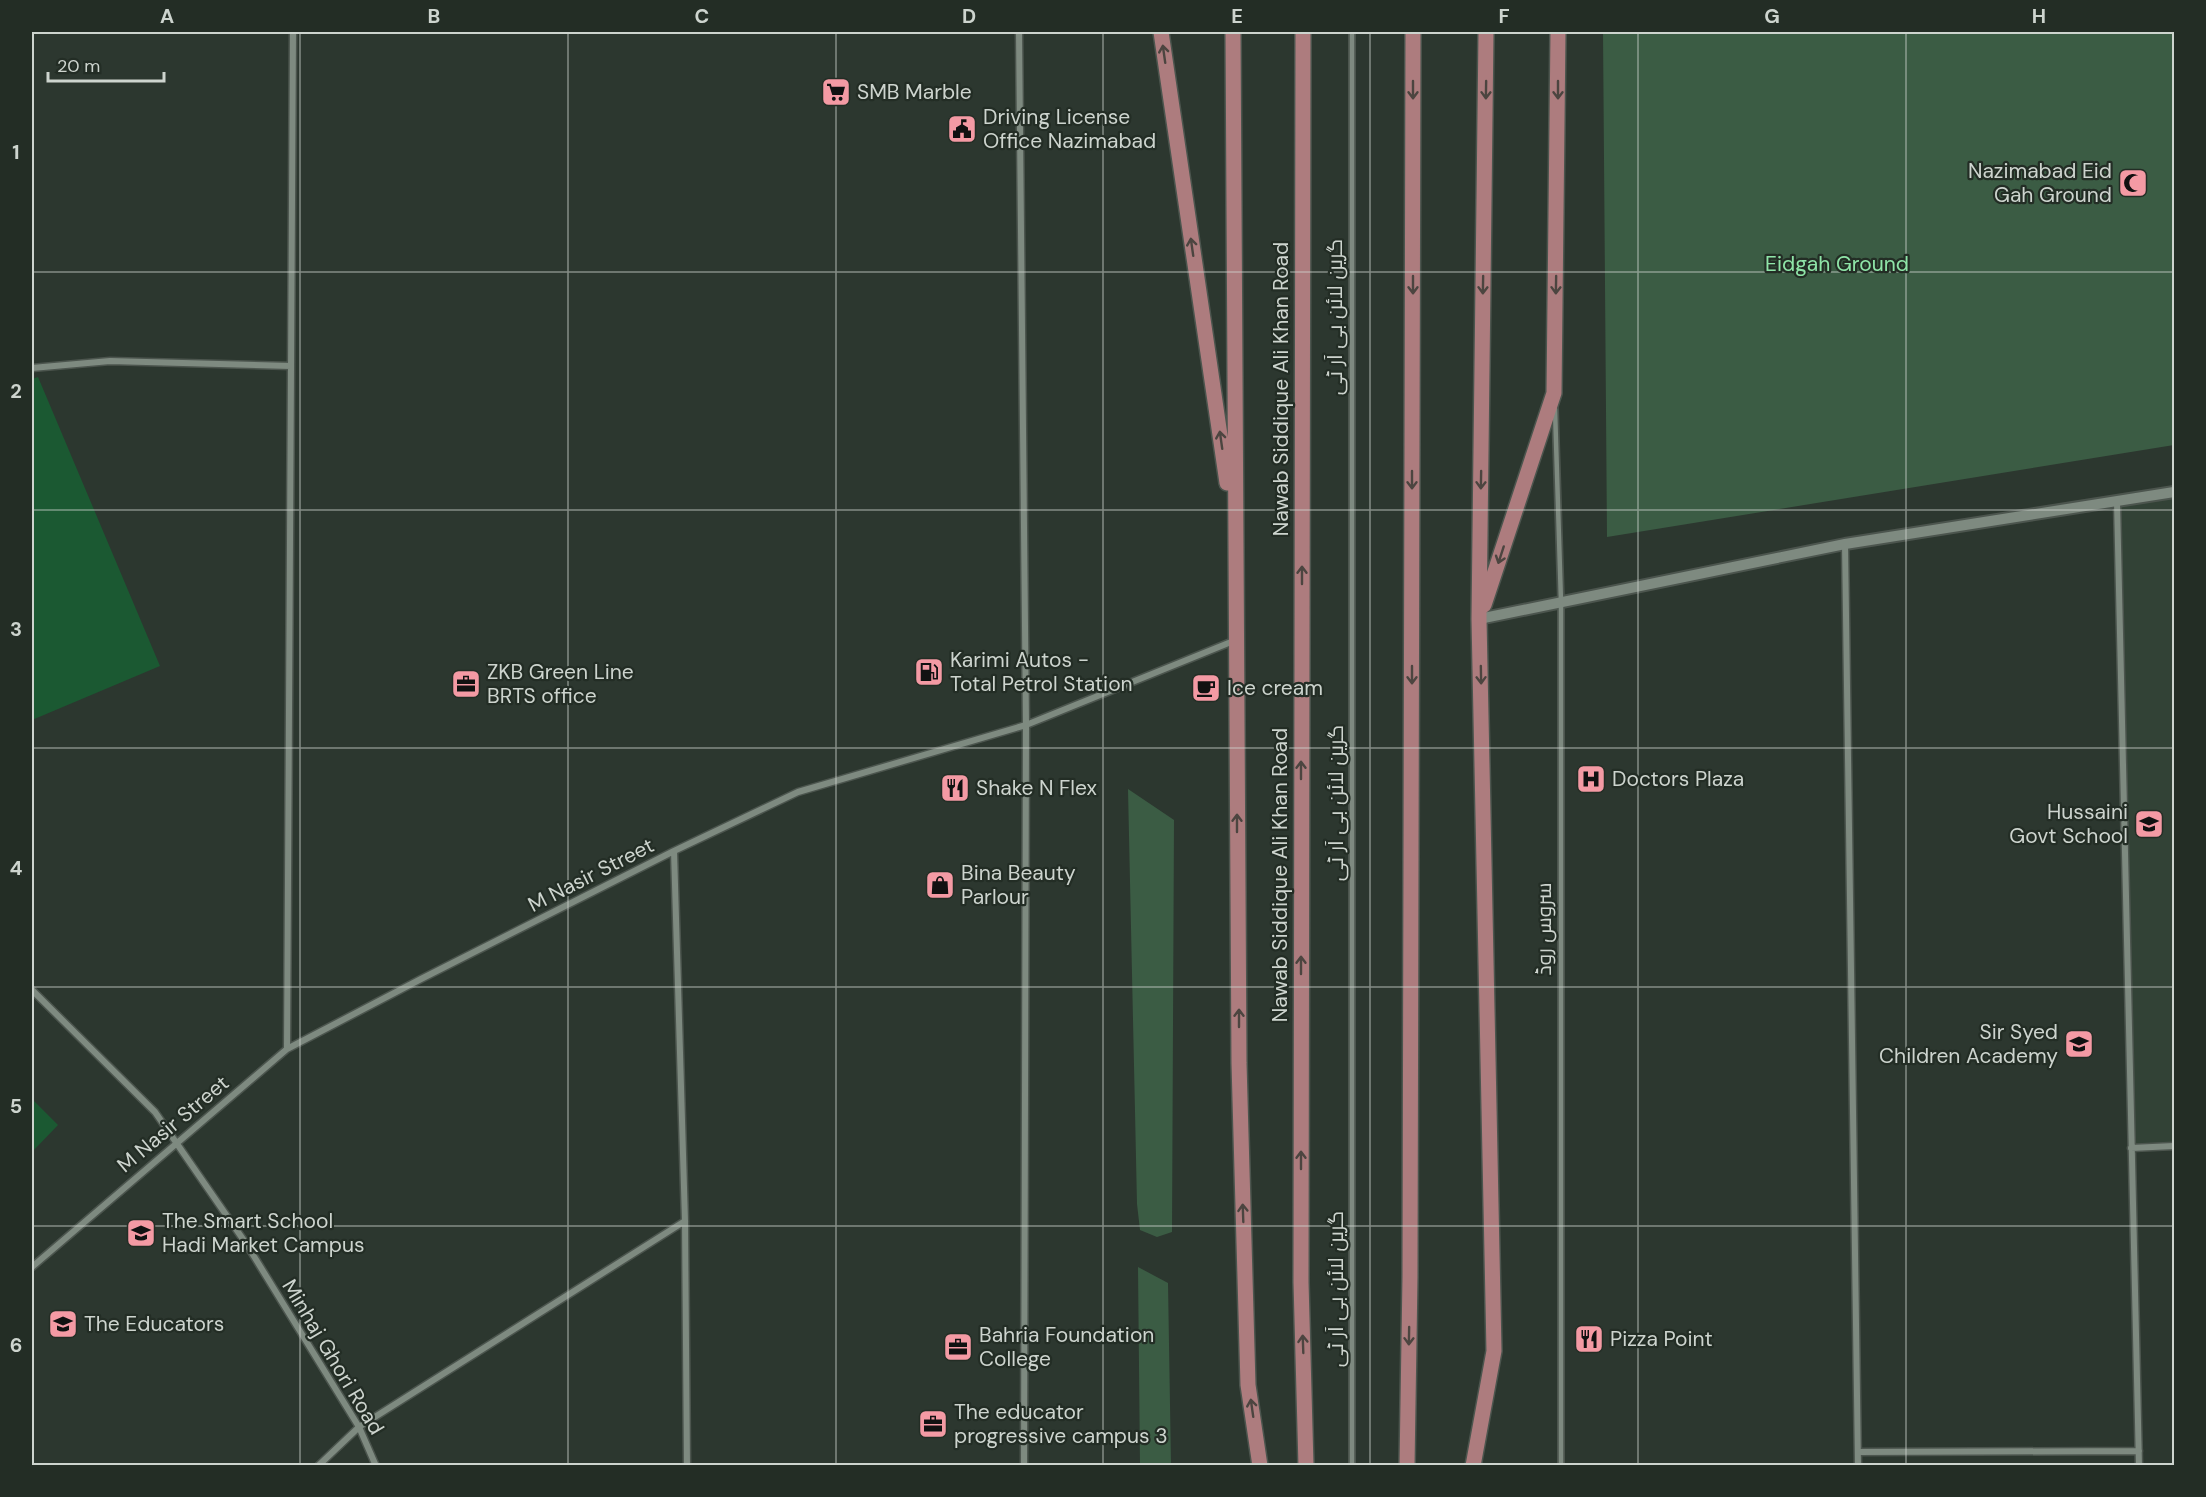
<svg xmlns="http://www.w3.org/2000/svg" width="2206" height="1497" viewBox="0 0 2206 1497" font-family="'DM Sans',Cairo,sans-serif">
<rect width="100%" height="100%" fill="#2c372f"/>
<path fill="#324236" d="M2174 492V1146L2132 1148 2117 502Z"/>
<path fill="#3b5c44" d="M1603 32H2174V445L1607 537Z
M1128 789 1174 820 1172 1232 1157 1237 1140 1230 1137 1204Z
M1138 1267 1168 1283 1171 1465H1140Z"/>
<path fill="#1b5932" d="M38 377 160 666 32 720V379Z
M32 1099 58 1125 32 1152Z"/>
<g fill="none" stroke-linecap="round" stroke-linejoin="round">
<g stroke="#4c554e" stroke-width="8">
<path id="service" d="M1352 32V1466
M1555 409 1561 602V1466"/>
</g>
<g stroke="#4c554e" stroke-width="9">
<path id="minor" d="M1019 32 1026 725 1024 1466
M32 368 110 361 291 366
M2117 502 2139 1466
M1845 544 1858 1466
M674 851 685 1221 687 1466
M32 990 155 1112 247 1245 359 1427 376 1466
M287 1049 293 32
M2131 1148 2174 1146
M32 1267 287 1049 421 979 674 851 798 792 1026 725 1236 640
M1858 1452 2139 1451
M318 1466 359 1427 685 1221"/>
</g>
<g stroke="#4c554e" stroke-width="14">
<path id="tertiary" d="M1479 619 1845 544 2174 492"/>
</g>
<g stroke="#4c554e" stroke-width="18">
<path id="primary" d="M1161 32 1227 483
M1233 32 1239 1063 1248 1385 1260 1466
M1303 32 1301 1282 1306 1466
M1484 605 1554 393 1558 32
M1407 1466 1410 1277 1413 32
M1473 1466 1494 1351 1479 619 1486 32"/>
</g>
<use href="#service" stroke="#7e8a80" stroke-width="4.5"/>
<use href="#minor" stroke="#7e8a80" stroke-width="6"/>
<use href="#tertiary" stroke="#7e8a80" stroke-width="10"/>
<use href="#primary" stroke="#ad7c7e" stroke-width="15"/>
</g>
<defs><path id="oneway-shaft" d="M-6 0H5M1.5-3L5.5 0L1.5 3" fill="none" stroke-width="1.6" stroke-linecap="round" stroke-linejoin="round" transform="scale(1.5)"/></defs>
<g stroke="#4c4540">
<use href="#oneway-shaft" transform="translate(1164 54) rotate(-98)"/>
<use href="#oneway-shaft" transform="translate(1413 90) rotate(90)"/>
<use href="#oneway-shaft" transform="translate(1486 90) rotate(91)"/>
<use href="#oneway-shaft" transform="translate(1558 90) rotate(90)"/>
<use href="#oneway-shaft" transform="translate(1192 247) rotate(-98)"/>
<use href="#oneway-shaft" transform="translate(1413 285) rotate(90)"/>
<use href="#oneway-shaft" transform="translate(1483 285) rotate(91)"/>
<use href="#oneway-shaft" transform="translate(1556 285) rotate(91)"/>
<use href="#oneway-shaft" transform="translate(1221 440) rotate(-98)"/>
<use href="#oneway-shaft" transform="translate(1412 480) rotate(90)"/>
<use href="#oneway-shaft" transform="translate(1481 480) rotate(91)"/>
<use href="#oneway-shaft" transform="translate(1501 555) rotate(108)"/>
<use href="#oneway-shaft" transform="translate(1302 575) rotate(-90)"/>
<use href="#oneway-shaft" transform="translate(1412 675) rotate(90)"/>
<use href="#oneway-shaft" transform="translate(1481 675) rotate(89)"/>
<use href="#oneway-shaft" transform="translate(1301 770) rotate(-90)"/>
<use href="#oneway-shaft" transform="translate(1237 823) rotate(-90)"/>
<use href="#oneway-shaft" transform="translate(1301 965) rotate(-90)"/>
<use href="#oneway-shaft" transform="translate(1239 1018) rotate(-90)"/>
<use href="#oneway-shaft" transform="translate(1301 1160) rotate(-90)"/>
<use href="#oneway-shaft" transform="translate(1243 1213) rotate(-92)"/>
<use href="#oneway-shaft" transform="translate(1409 1336) rotate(91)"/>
<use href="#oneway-shaft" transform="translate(1303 1344) rotate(-92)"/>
<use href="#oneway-shaft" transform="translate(1252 1408) rotate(-98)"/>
</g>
<path fill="none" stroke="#cdd4ce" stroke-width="1.5" stroke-opacity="0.55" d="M300 32V1466M568 32V1466M836 32V1466M1103 32V1466M1370 32V1466M1638 32V1466M1906 32V1466M32 272H2174M32 510H2174M32 748H2174M32 987H2174M32 1226H2174"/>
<defs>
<g id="supermarket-square" transform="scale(1.5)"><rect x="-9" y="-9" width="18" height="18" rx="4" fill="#f49aa4" stroke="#232d25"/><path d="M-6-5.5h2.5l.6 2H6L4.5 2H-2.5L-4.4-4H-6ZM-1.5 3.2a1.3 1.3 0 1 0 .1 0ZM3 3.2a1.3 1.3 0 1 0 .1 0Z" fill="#111"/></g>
<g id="civic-square" transform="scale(1.5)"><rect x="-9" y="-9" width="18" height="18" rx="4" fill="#f49aa4" stroke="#232d25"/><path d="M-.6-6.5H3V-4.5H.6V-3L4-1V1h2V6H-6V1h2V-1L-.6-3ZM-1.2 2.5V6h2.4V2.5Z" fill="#111"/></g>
<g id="mosque-square" transform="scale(1.5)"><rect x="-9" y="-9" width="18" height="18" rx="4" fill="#f49aa4" stroke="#232d25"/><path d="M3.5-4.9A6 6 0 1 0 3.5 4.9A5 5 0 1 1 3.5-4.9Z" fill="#111"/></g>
<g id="fuel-square" transform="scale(1.5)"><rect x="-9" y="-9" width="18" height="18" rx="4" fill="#f49aa4" stroke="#232d25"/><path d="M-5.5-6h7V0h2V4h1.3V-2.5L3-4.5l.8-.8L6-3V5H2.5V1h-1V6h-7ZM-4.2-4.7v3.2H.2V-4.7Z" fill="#111"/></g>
<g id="office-square" transform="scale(1.5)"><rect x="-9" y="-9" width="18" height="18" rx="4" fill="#f49aa4" stroke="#232d25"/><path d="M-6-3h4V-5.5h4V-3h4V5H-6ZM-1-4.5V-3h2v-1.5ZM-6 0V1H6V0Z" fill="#111"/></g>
<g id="cafe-square" transform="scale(1.5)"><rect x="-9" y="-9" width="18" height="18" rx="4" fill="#f49aa4" stroke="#232d25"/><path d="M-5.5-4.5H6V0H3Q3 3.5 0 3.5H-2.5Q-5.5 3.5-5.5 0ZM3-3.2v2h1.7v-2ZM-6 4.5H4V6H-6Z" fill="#111"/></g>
<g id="hospital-square" transform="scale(1.5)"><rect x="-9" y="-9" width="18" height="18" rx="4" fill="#f49aa4" stroke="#232d25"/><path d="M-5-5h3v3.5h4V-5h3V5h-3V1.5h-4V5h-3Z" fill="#111"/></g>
<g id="restaurant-square" transform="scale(1.5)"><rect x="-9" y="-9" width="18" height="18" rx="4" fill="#f49aa4" stroke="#232d25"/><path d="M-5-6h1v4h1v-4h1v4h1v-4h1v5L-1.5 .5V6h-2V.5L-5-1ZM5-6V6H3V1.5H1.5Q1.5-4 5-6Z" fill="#111"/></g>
<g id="school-square" transform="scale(1.5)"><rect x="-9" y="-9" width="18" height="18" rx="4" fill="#f49aa4" stroke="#232d25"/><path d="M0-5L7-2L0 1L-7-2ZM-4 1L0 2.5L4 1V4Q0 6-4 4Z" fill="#111"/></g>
<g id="shop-square" transform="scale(1.5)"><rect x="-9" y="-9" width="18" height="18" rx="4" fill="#f49aa4" stroke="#232d25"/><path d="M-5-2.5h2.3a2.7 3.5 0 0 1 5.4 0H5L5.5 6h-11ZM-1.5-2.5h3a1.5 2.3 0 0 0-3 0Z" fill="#111"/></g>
</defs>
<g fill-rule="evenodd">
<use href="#supermarket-square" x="836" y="92"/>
<use href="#civic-square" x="962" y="129"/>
<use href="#mosque-square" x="2133" y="183"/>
<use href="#fuel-square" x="929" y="672"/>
<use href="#office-square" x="466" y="684"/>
<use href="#cafe-square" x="1206" y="688"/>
<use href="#hospital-square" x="1591" y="779"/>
<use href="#restaurant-square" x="955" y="788"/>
<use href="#school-square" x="2149" y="824"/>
<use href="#shop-square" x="940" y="885"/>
<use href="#school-square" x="2079" y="1044"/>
<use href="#school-square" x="141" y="1233"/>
<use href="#school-square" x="63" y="1324"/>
<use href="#restaurant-square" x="1589" y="1339"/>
<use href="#office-square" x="958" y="1347"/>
<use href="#office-square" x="933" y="1424"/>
</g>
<g text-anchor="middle" stroke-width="4.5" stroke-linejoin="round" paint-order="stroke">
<g font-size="21" fill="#cdd4ce" stroke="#232d25" text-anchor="start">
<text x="857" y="99">SMB Marble</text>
<text x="983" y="124">Driving License<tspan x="983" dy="24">Office Nazimabad</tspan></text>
<text x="2112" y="178" text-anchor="end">Nazimabad Eid<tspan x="2112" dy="24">Gah Ground</tspan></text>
<text x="950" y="667">Karimi Autos -<tspan x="950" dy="24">Total Petrol Station</tspan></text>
<text x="487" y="679">ZKB Green Line<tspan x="487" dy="24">BRTS office</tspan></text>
<text x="1227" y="695">Ice cream</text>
<text x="1612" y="786">Doctors Plaza</text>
<text x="976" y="795">Shake N Flex</text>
<text x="2128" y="819" text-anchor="end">Hussaini<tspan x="2128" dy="24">Govt School</tspan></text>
<text x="961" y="880">Bina Beauty<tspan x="961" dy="24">Parlour</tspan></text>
<text x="2058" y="1039" text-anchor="end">Sir Syed<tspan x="2058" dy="24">Children Academy</tspan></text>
<text x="162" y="1228">The Smart School<tspan x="162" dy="24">Hadi Market Campus</tspan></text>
<text x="84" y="1331">The Educators</text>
<text x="979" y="1342">Bahria Foundation<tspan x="979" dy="24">College</tspan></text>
<text x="1610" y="1346">Pizza Point</text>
<text x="954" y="1419">The educator<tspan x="954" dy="24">progressive campus 3</tspan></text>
</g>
<g font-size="21" fill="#8fe5a8" stroke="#232d25">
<text x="1837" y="271">Eidgah Ground</text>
</g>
<g font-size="21" fill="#cdd4ce" stroke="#232d25">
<text transform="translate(1335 317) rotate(-90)" y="7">گرین لائن بی آر ٹی</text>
<text transform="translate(1281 389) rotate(-90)" y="7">Nawab Siddique Ali Khan Road</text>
<text transform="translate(1336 803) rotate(-90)" y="7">گرین لائن بی آر ٹی</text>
<text transform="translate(591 875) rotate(-27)" y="7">M Nasir Street</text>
<text transform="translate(1280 875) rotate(-90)" y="7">Nawab Siddique Ali Khan Road</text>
<text transform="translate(1544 929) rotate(-90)" y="7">سروس روڈ</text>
<text transform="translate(173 1124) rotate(-40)" y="7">M Nasir Street</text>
<text transform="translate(1336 1289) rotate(-90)" y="7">گرین لائن بی آر ٹی</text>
<text transform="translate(333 1357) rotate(59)" y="7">Minhaj Ghori Road</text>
</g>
</g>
<rect width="2206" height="1497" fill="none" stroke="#232d25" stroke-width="66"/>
<path d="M48 72v9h116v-9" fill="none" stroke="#cdd4ce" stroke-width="3"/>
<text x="57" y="72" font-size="18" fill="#cdd4ce" stroke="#232d25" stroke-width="4.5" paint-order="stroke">20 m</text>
<rect x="33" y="33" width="2140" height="1431" fill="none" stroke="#cdd4ce" stroke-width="2"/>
<g font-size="20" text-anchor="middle" font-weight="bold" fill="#cdd4ce">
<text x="167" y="23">A</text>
<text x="434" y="23">B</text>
<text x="702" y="23">C</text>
<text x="969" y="23">D</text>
<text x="1237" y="23">E</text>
<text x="1504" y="23">F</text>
<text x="1772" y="23">G</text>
<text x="2039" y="23">H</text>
<text x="16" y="159">1</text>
<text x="16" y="398">2</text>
<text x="16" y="636">3</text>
<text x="16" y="875">4</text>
<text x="16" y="1113">5</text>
<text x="16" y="1352">6</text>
</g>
</svg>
